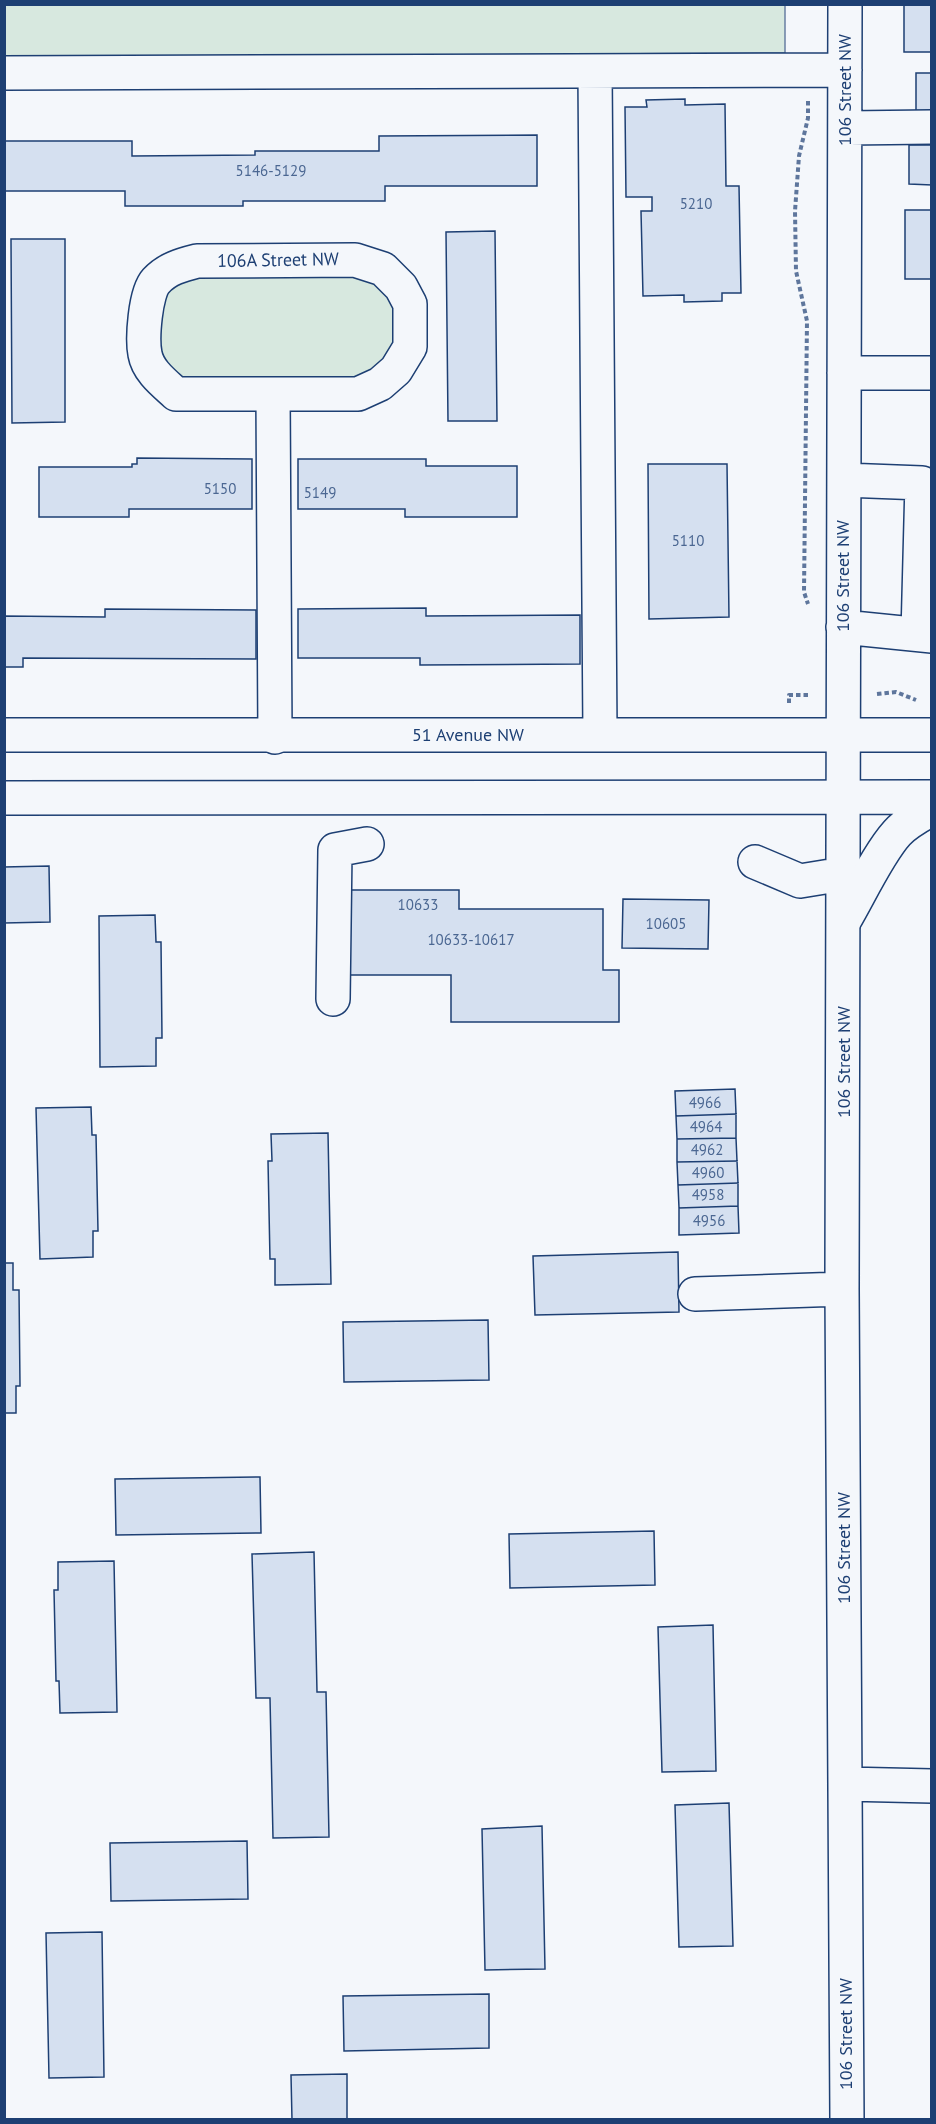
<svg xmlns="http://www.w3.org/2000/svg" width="936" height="2124" viewBox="0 0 936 2124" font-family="'PT Sans',sans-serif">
<rect width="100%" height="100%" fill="#f4f7fb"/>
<path fill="#d7e8df" stroke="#687fa3" stroke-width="1.5" d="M4 5H785V53L5 57Z
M353 274C360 277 369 278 375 282 401 298 403 341 384 362 375 370 366 374 355 379H182C173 372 166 365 161 354 156 342 159 304 167 293 174 281 188 279 200 276Z"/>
<path fill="#d5e0f0" stroke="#1d3f73" stroke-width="1.5" d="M904 4H932V52H904Z
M916 73H932V111H916Z
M685 99V105L725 104 726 186H739L741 293H722V301L684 302V295L643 296 641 211H652V197H626L625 107H647L646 100Z
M537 135V186H385V201H243V206H125V191H4V141H132V156L255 155V151H379V136Z
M909 145H932V185L909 184Z
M905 210H932V279H905Z
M495 231 497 421H448L446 232Z
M11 239H65V422L12 423Z
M137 458 252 459V509H129V517H39V467H132V464H137Z
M298 459H426V466H517V517H405V509H298Z
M648 464H727L729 617 649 619Z
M426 608V616L580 615V664L420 665V658H298V609Z
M105 609 256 610V659L23 658V667H4V616L105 617Z
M49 866 50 922 4 923V867Z
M339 890H459V909H603V970H619V1022H451V975H339Z
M623 899 709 900 708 949 622 948Z
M155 915 156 942H161L162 1038H156V1066L100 1067 99 916Z
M735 1089 736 1114 676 1116 675 1091Z
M91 1107 92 1135H96L98 1231H93V1257L40 1259 36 1108Z
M736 1114V1138L677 1139 676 1116Z
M328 1133 331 1284 275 1285V1259H270L268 1161H272L271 1134Z
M736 1138 737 1161 677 1162V1139Z
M737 1161 738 1183 678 1185 677 1162Z
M738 1183V1206L679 1208 678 1185Z
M738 1206 739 1233 679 1235V1208Z
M678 1252 679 1312 535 1315 533 1256Z
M4 1263H13V1290H19L20 1386H16V1413H4Z
M488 1320 489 1380 344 1382 343 1322Z
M260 1477 261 1533 116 1535 115 1479Z
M654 1531 655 1585 510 1588 509 1534Z
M314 1552 317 1692H326L329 1837 273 1838 270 1698H256L252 1554Z
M114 1561 117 1712 60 1713 59 1681H56L54 1590H58V1562Z
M713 1625 716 1771 662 1772 658 1627Z
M729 1803 733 1946 679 1947 675 1805Z
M542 1826 545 1969 485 1970 482 1829Z
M247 1841 248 1899 111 1901 110 1843Z
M102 1932 104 2077 49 2078 46 1933Z
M489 1994V2048L344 2051 343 1996Z
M347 2074V2120H292L291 2075Z"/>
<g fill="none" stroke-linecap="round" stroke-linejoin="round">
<g stroke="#1d3f73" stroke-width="36">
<path id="minor" d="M845 4 842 1289 847 2120
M595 71 600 734
M4 73 845 70
M846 128 932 127
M355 260 383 269 401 287 410 304V347L396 370 380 384 358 394H176C164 383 148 371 145 354 142 339 145 293 156 281 167 269 181 265 197 261Z
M844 373H932
M273 394 275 737
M844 480 922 483 918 634
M843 627 932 636
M755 862 800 881 843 874
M333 999 335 850 367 844
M695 1294 842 1289
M845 1784 932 1786"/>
</g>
<g stroke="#1d3f73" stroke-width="36">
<path id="major" d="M4 735H932
M4 798 932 797
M844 921C859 896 878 854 897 833 906 823 919 816 932 809"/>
</g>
<path stroke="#5e769c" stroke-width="4" stroke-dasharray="4.5 3" stroke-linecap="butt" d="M808 101V118L799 156 795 211 796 271 807 321 804 592 808 604
M877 694 896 692 916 700
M789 703V695H810"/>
<use href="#minor" stroke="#f4f7fb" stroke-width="33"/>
<use href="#major" stroke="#f4f7fb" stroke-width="33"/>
</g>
<g text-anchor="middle" stroke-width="4.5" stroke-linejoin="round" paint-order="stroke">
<g font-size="15" fill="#4b6792">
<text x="271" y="176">5146-5129</text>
<text x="696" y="209">5210</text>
<text x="220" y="494">5150</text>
<text x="320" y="498">5149</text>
<text x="688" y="546">5110</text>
<text x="418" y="910">10633</text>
<text x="666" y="929">10605</text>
<text x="471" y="945">10633-10617</text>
<text x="705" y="1108">4966</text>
<text x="706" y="1132">4964</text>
<text x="707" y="1155">4962</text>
<text x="708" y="1178">4960</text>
<text x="708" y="1200">4958</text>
<text x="709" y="1226">4956</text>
</g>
<g font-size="18" fill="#1d3f73" stroke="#f4f7fb">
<text transform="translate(845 90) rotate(-90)" y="6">106 Street NW</text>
<text transform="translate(278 260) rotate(-1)" y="6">106A Street NW</text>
<text transform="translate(843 576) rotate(-90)" y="6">106 Street NW</text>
<text x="468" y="741">51 Avenue NW</text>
<text transform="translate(844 1062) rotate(-90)" y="6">106 Street NW</text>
<text transform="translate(844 1548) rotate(-90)" y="6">106 Street NW</text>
<text transform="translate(846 2034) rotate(-90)" y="6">106 Street NW</text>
</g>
</g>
<rect width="936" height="2124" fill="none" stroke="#1d3f73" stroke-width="12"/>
</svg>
